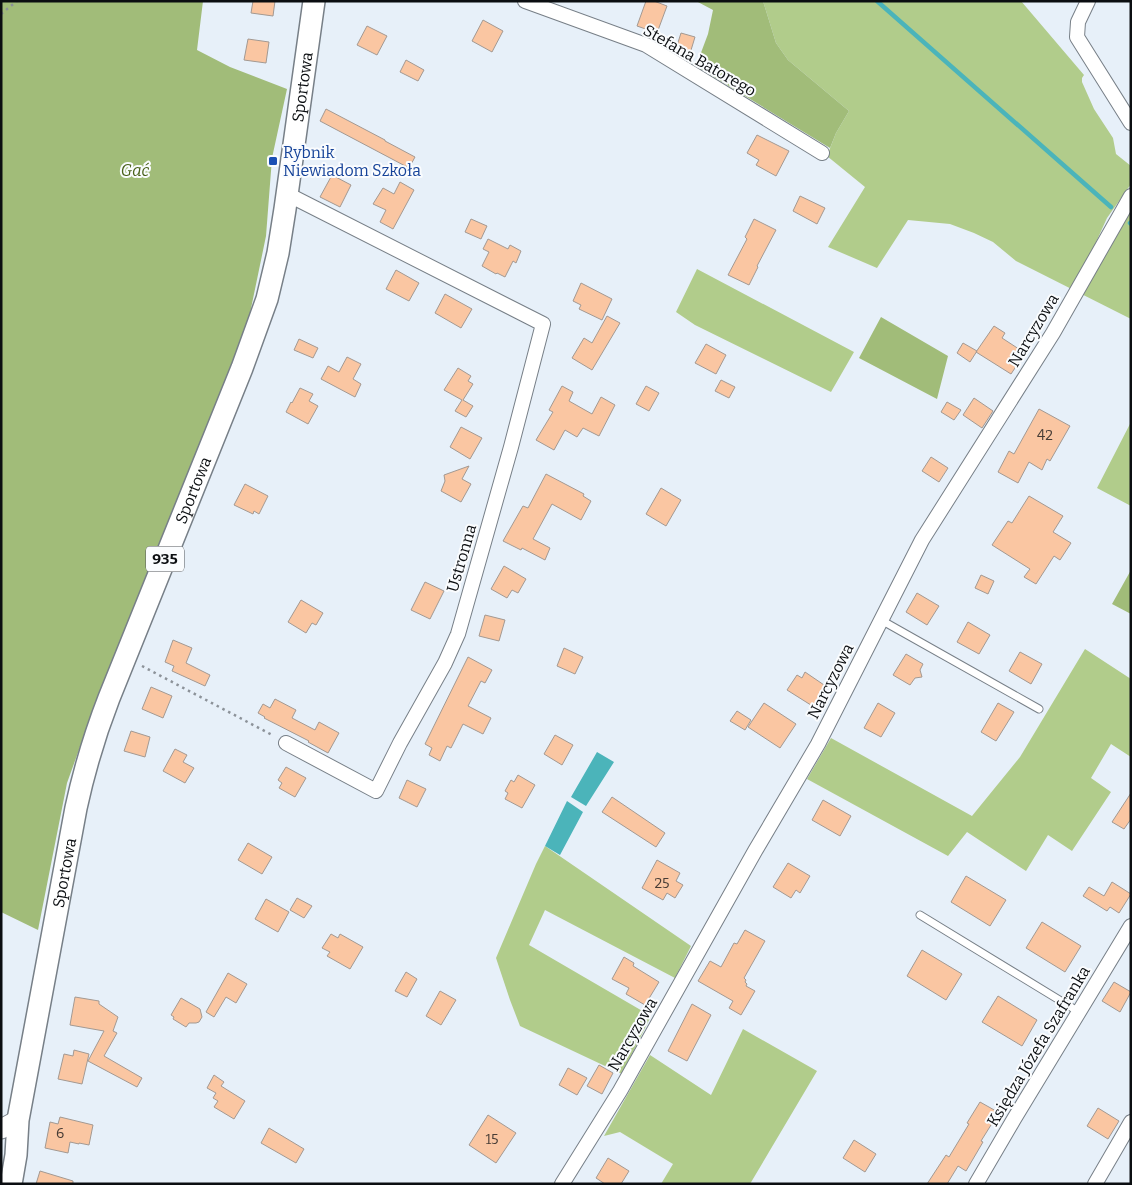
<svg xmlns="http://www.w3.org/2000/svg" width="1132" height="1185" viewBox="0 0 1132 1185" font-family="Bitter,serif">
<rect width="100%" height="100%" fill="#e7f0f9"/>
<path fill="#b1cc8b" d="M763 1H1021L1084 75 1082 78V82L1094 109 1113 138 1116 154 1131 166V184L1107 218 1083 271 1131 201V319L1016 261 993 242 974 233 950 224 908 220 877 268 828 247 865 187 827 156 836 133 849 111 788 60 776 43Z
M697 269 854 352 831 392 695 325 676 312Z
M1131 422V506L1097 488Z
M1085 649 1131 679V757L1111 744 1091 778 1111 792 1072 851 1048 835 1026 871 967 832 948 856 807 779 831 738 972 816 1020 757Z
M545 846 691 946 675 978 545 910 529 945 651 1016 622 1074 520 1026 510 1000 496 958 536 864Z
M743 1029 817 1071 750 1184H661L673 1164 620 1132 604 1136 650 1055 711 1095Z"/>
<path fill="#a1bc79" d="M1 1H203L197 50 230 67 287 89 272 158 266 236 248 323 200 452 102 686 67 783 38 930 1 912Z
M696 1H763L776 43 788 60 849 111 836 133 830 148 696 66 708 34 713 10Z
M881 317 948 356 937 399 859 358Z
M1131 570V614L1112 604Z"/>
<path fill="#4bb4ba" d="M597 752 614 762 586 806 571 797Z
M567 801 583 812 560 855 545 846Z"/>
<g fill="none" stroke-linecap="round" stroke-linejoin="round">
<path stroke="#4bb4ba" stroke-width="4.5" d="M877 1 1111 207
M1130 223 1131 224"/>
</g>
<path fill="#fac6a2" stroke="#a39992" d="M253 1H275L273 16 251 13Z
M646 1H654L667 6 657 33 637 26Z
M483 20 503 31 492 52 472 41Z
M367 26 387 36 377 55 357 45Z
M681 33 695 37 688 60 675 52Z
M248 39 269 42 266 63 244 60Z
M406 60 424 70 418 81 400 72Z
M326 109 385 140V141L415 157 409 168 320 121Z
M757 135 789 151 776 176 756 165 759 160 747 153Z
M332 175 351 185 340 207 320 197Z
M400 182 414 190 393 229 380 222 386 210 373 204 383 188 394 194Z
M800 196 825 208 817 224 793 211Z
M471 219 487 226 481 239 465 232Z
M754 219 776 230 757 266 758 267 749 285 728 275 747 239 745 237Z
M488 239 508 249 510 245 521 251 516 263 513 261 505 277 497 273 496 274 482 266 489 252 483 249Z
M396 270 419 283 409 301 386 289Z
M581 283 612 299 602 320 579 309 581 305 573 301Z
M445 294 472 309 461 328 435 313Z
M607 316 620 323 592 370 572 358 584 338 592 343Z
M994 326 1005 333 1002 338 1025 353 1011 374 976 352Z
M299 339 318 348 313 358 294 350Z
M963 343 977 351 970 362 957 353Z
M706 344 726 355 716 374 695 363Z
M347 357 361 364 353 379 361 384 355 397 321 379 328 366 339 372Z
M458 368 471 376 468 381 473 384 463 400 473 406 466 417 455 411 462 400 444 390Z
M721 380 735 387 729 398 715 391Z
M562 386 573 392 569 401 592 414 601 397 615 405 599 436 583 428 577 437 565 430 554 450 536 440 553 412 549 410Z
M646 386 659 393 649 411 636 404Z
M300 388 313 394 309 401 318 406 308 424 286 412 291 402 292 403Z
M974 398 993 411 982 428 963 415Z
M947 402 961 410 954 420 941 412Z
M1039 409 1070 426 1050 461 1047 459 1042 470 1029 462 1018 483 998 472 1009 451 1014 454Z
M461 427 482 438 470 459 450 447Z
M931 457 948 468 939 482 922 471Z
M469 466 462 479 471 484 461 502 441 491 445 481 444 475Z
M546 474 584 494 583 496 591 501 581 520 552 504 533 539 550 548 545 560 522 548 521 550 503 541 523 506 528 508Z
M245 484 268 496 259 514 254 511 253 514 234 505Z
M661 488 681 500 666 526 646 514Z
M1029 496 1063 516 1053 532 1071 543 1060 560 1054 556 1036 584 1024 577 1030 569 992 545 1008 521 1012 523Z
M504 566 526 579 518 593 512 590 507 598 491 589Z
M981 575 994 581 988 594 975 588Z
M425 582 444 591 430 619 411 610Z
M917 593 939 606 927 625 906 612Z
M301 600 323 613 316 625 312 623 306 633 288 622Z
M485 615 505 620 499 641 479 636Z
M968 622 990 635 979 654 957 642Z
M173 640 192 648 186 663 210 675 205 686 172 671 174 666 165 662Z
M564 648 583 657 575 674 557 666Z
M1020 652 1042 664 1031 684 1009 671Z
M906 654 923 664 920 670 922 677 915 678 910 685 893 675Z
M468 657 492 670 485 683 481 681 468 706 491 718 483 734 463 724 451 748 447 746 440 761 429 755 432 748 425 744Z
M805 672 827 687 814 707 787 690 797 675 802 678Z
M151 687 172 696 163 718 142 709Z
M275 699 296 710 292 718 315 730 319 722 339 733 328 753 308 742 309 741 264 718 265 717 258 713 263 704 270 708Z
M764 703 796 724 780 748 748 727Z
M878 703 895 713 881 737 864 728Z
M998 703 1014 712 996 741 981 732Z
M737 711 751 720 745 730 730 721Z
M131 731 150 737 145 757 124 751Z
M555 735 573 745 562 765 544 754Z
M175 749 187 755 183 762 194 768 185 783 163 771Z
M286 767 306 778 295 797 279 788 282 783 278 780Z
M518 775 535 785 522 808 505 799 508 793 505 791 511 780 514 782Z
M407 780 426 789 417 807 399 798Z
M1131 793V819L1124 829 1112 822Z
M612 797 665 833 656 847 602 812Z
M823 800 851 816 840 836 812 820Z
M248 843 272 857 262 874 238 860Z
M657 860 680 873 676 881 683 885 675 898 667 893 663 900 642 888Z
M788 863 810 876 800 893 796 890 791 898 773 887Z
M966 876 1006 900 990 926 951 902Z
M1112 882 1131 894 1119 913 1110 907 1107 911 1083 896 1089 887 1104 896Z
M297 898 312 906 304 918 290 910Z
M266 899 289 912 278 932 255 919Z
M1042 922 1081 946 1065 972 1026 948Z
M745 930 765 941 744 978 746 980 745 982 747 984 746 986 755 991 741 1015 729 1008 733 1001 698 981 710 961 721 967 734 943 737 944Z
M331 934 338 938 340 934 363 947 350 969 327 956 330 952 322 948Z
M922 950 962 974 946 1000 907 976Z
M624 957 634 963 633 966 659 982 645 1005 626 994 629 988 612 979Z
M406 972 417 979 407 997 395 991Z
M228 973 247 984 236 1003 226 997 214 1017 206 1012Z
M1114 982 1131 992 1120 1012 1102 1001Z
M440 991 456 1000 441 1025 426 1016Z
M998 996 1037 1020 1022 1046 982 1022Z
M75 997 99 1001V1004L118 1017 113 1031 117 1033 104 1056 142 1078 137 1087 88 1061 104 1031 70 1025Z
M181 998 200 1009 202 1017 199 1022 196 1023H189L186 1027 173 1019 174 1017 171 1015Z
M692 1004 711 1015 687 1061 668 1051Z
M74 1050 89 1054 82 1084 58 1079 64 1054 73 1056Z
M599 1065 613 1073 602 1094 587 1086Z
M568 1068 587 1078 577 1095 559 1085Z
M214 1075 224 1082 221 1086 245 1101 234 1119 214 1107 218 1101 213 1098 216 1093 207 1088Z
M980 1102 996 1111 993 1115 996 1117 981 1141 983 1142 966 1171 958 1166 947 1184H927L946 1155 949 1157 969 1124 967 1123Z
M1098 1108 1119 1121 1108 1139 1087 1126Z
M488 1115 516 1133 496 1163 469 1145Z
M60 1117 93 1125 89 1145 79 1143V1144L70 1142 68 1153 45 1148 50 1122 58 1124Z
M269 1128 304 1149 296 1163 261 1143Z
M854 1140 876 1154 865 1172 843 1158Z
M608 1158 629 1171 621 1184H605L596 1178Z
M40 1171 73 1181V1184H36Z"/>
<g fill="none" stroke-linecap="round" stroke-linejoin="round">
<g stroke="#777f87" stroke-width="9">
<path id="lane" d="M881 620 1039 709
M920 915 1079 1012"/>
</g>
<g stroke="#777f87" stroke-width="16">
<path id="street" d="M525 1 646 45 822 153
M1088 1 1078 22 1077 37 1131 123
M286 743 376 791 400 743 445 663 458 634 511 447 543 324 287 194
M562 1184 620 1091 755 851 818 744 922 540 1053 333 1131 196
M976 1184 1014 1119 1131 926
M1095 1184 1131 1122"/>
</g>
<g stroke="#777f87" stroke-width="21">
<path id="secondary" d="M1 1129 18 1120"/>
</g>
<g stroke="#777f87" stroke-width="24">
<g id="primary">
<path id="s1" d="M11 1184 16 1155 18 1120 76 808C84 771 95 734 109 698L242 368 267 299 278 253 285 209 314 1"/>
</g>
</g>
<path stroke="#8c9299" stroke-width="2.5" stroke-dasharray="2.5 4" stroke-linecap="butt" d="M1 14 17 1
M142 666 274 736"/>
<use href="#lane" stroke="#fff" stroke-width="7"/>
<use href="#street" stroke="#fff" stroke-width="14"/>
<use href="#secondary" stroke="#fff" stroke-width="19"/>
<use href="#primary" stroke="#fff" stroke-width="21"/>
</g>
<rect fill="#1a4fb4" stroke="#fafcfe" stroke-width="2" x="268" y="156" width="10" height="10" rx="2.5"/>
<g text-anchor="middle" stroke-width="4" stroke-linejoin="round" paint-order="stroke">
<g font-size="14" fill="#473c35">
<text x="1045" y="440">42</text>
<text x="662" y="888">25</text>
<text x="60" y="1138">6</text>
<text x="492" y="1144">15</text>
</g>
<rect fill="#fafcfe" stroke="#535558" stroke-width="1" x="146" y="546.5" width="38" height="25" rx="4"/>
<g font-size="15" font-weight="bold" fill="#0b0e11">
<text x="165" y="564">935</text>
</g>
<g font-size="16" fill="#0b0e11" stroke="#fafcfe">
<text transform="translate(700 60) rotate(30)" y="6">Stefana Batorego</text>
<text dy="6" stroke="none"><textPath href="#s1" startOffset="1141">Sportowa</textPath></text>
<text transform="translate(1033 330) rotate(-59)" y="6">Narcyzowa</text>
<text dy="6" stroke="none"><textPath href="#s1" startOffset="721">Sportowa</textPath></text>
<text transform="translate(461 558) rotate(-74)" y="6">Ustronna</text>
<text transform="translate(830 681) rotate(-63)" y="6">Narcyzowa</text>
<text dy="6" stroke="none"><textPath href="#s1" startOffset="316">Sportowa</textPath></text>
<text transform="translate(632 1034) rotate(-60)" y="6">Narcyzowa</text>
<text transform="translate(1038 1046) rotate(-59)" y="6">Księdza Józefa Szafranka</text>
</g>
<g font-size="16" fill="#164399" stroke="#fafcfe" text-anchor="start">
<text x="283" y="158">Rybnik<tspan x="283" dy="18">Niewiadom Szkoła</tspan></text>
</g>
<g font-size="16" font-style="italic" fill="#49611a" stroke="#fafcfe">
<text x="135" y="176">Gać</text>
</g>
</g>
<rect width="1132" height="1185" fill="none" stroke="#0b0e11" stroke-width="5"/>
</svg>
